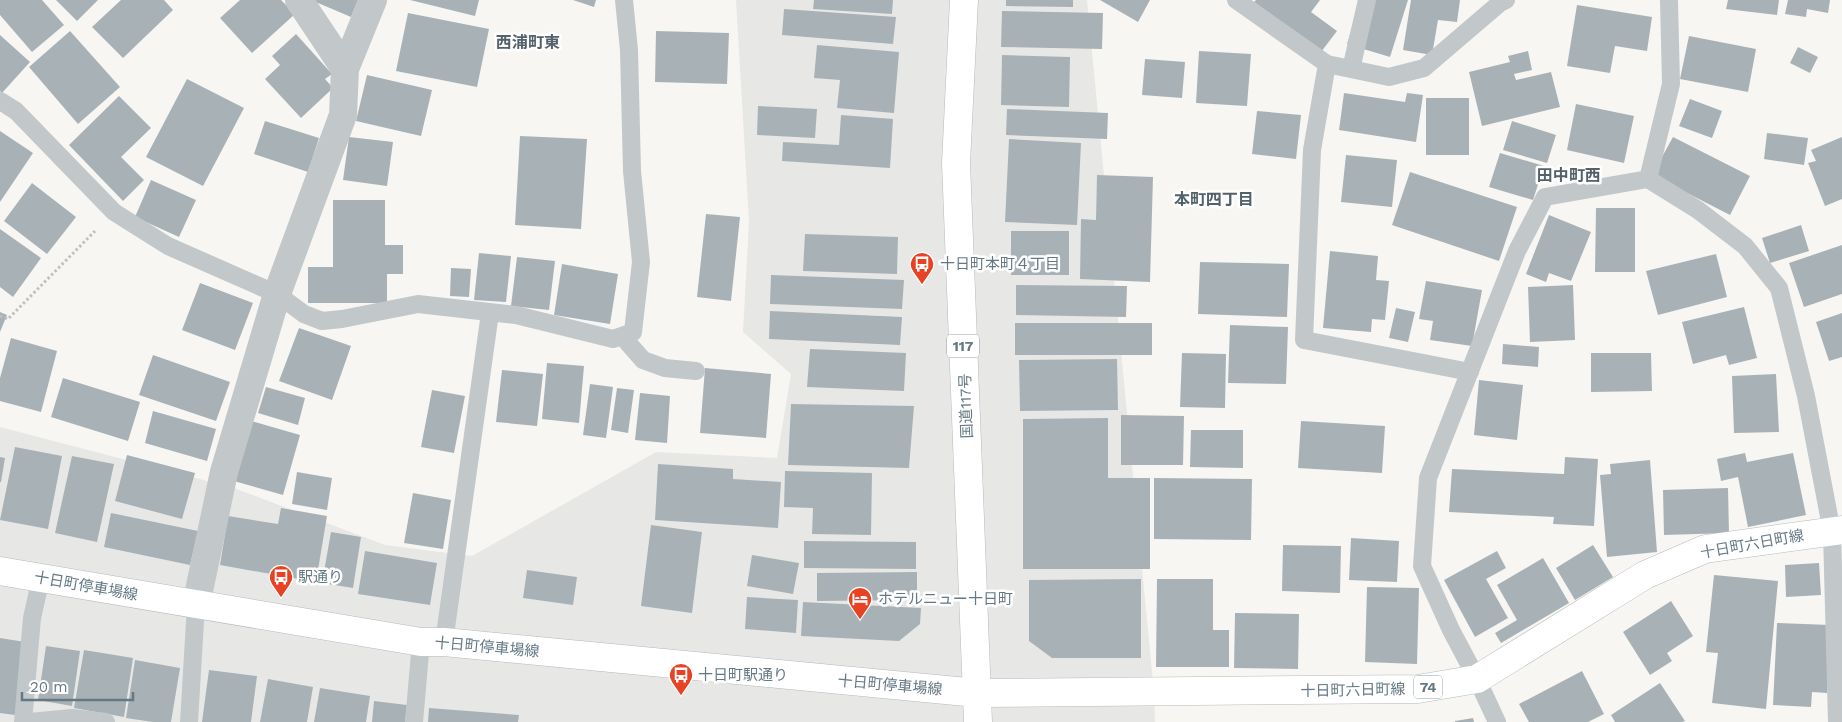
<svg xmlns="http://www.w3.org/2000/svg" width="1842" height="722" viewBox="0 0 1842 722" font-family="'Work Sans','Noto Sans JP',sans-serif">
<rect width="100%" height="100%" fill="#f7f6f3"/>
<path fill="#e7e8e6" d="M736 0H1087L1154 692 1155 722H0V427L234 488 385 545 472 556 656 452 777 458 791 374 743 332 749 221Z"/>
<path fill="#a8b2b6" d="M0 0H42L64 25 32 52 0 15Z
M56 0H98L77 21Z
M121 0H164L173 10 123 58 92 27Z
M240 0H281L295 14 252 53 220 18Z
M311 0H358L351 17Z
M410 0H479L475 16Z
M573 0H596L594 7Z
M814 0H893L892 14 813 9Z
M1006 0H1073V7L1006 6Z
M1100 0H1150L1138 22Z
M1256 0H1320L1311 12 1337 31 1321 52 1254 2Z
M1361 0H1408L1390 57 1347 44Z
M1411 0H1460L1457 22 1438 20 1432 55 1403 50Z
M1728 0H1779L1777 15 1726 9Z
M1788 0H1830L1828 13 1807 9 1806 17 1785 14Z
M1577 5 1652 17 1647 51 1615 46 1610 73 1567 66Z
M784 9 896 17 893 44 782 35Z
M1002 11 1103 13 1102 49 1001 47Z
M408 13 489 29 477 87 396 71Z
M70 31 120 87 78 124 29 67Z
M656 31 729 33 727 84 655 82Z
M296 34 332 74 325 79 333 88 301 118 265 79 280 65 272 56Z
M0 35 30 62 2 93 0 91Z
M1689 36 1756 49 1748 92 1680 79Z
M817 45 899 52 894 113 837 108 840 80 814 78Z
M1798 47 1818 57 1810 73 1790 63Z
M1199 51 1251 54 1247 106 1196 103Z
M1528 51 1532 70 1514 74 1516 80 1551 72 1560 107 1482 126 1469 72 1510 62 1508 56Z
M1002 55 1070 57 1069 107 1001 105Z
M1145 59 1185 62 1182 98 1142 95Z
M367 75 432 90 421 136 356 121Z
M187 79 244 108 203 186 146 157Z
M1344 93 1405 102 1407 93 1423 95 1416 142 1339 130Z
M119 96 151 128 121 157 144 180 123 201 69 145Z
M1426 98H1469V155H1426Z
M1690 99 1722 111 1712 138 1679 126Z
M1576 104 1634 116 1624 163 1567 150Z
M758 106 817 109 815 138 757 135Z
M1007 109 1108 113 1107 139 1006 135Z
M1257 111 1301 115 1296 159 1252 154Z
M841 115 893 119 890 168 782 161 783 142 839 145Z
M265 121 319 138 308 172 254 154Z
M1512 121 1556 135 1547 163 1503 150Z
M0 131 33 153 0 202Z
M1767 133 1808 138 1804 165 1764 159Z
M520 136 587 139 581 229 515 225Z
M349 137 393 142 387 186 343 180Z
M1673 137 1750 176 1730 215 1652 175Z
M1842 137V199L1825 206 1808 163 1816 161 1811 150Z
M1009 139 1081 143 1077 225 1005 222Z
M1500 153 1544 166 1533 200 1489 187Z
M1346 155 1397 160 1392 207 1341 202Z
M1410 172 1517 207 1499 261 1392 225Z
M1097 175 1153 177 1150 282 1080 279 1081 219 1096 220Z
M151 180 196 200 179 237 135 217Z
M32 183 76 217 47 254 4 221Z
M333 200H385V245H403V274H387V303H308V267H333Z
M1596 208H1635V272H1595Z
M706 214 740 217 731 301 697 297Z
M1549 215 1591 232 1571 281 1549 273 1546 282 1526 274Z
M1801 225 1809 251 1770 263 1762 238Z
M0 229 41 258 13 297 0 287Z
M1011 231H1069V275H1011Z
M805 234 898 237 897 274 803 271Z
M1842 245V294L1804 307 1789 263Z
M1330 251 1378 256 1376 280 1389 281 1385 320 1372 319 1371 332 1323 328Z
M479 253 511 256 506 302 474 300Z
M1716 254 1727 297 1658 315 1646 271Z
M517 257 555 261 549 310 511 306Z
M1200 262 1289 264 1287 317 1198 314Z
M562 264 618 274 610 324 554 315Z
M451 268 471 269 469 297 450 296Z
M771 275 904 280 902 309 770 304Z
M1426 281 1482 290 1472 346 1430 340 1433 321 1419 319Z
M200 283 253 303 235 350 182 330Z
M1016 285 1127 286 1126 317 1016 315Z
M1573 285 1575 340 1530 342 1528 287Z
M1744 307 1757 358 1729 365 1726 355 1693 364 1682 322Z
M1396 308 1415 312 1408 342 1389 338Z
M770 311 902 317 900 345 769 339Z
M0 312 7 315 0 332Z
M1842 313V357L1829 361 1816 322Z
M1015 323H1152V355H1015Z
M1230 325 1288 327 1286 384 1228 383Z
M299 328 351 346 332 400 279 381Z
M11 338 57 351 41 412 0 401V378Z
M1503 344 1539 347 1538 367 1502 364Z
M810 349 906 353 904 391 807 387Z
M1182 353 1226 354 1225 408 1180 407Z
M1591 353H1651L1652 391 1591 392Z
M153 355 230 382 216 421 139 395Z
M1117 359 1118 410 1020 411 1019 360Z
M547 363 584 366 579 423 542 419Z
M705 368 771 374 766 438 700 433Z
M502 370 543 374 537 426 496 422Z
M1776 374 1779 432 1734 433 1732 376Z
M63 378 140 402 128 441 51 417Z
M1479 380 1523 385 1517 440 1474 435Z
M590 384 613 387 606 438 583 435Z
M266 387 305 398 298 425 258 413Z
M617 388 634 390 628 433 611 430Z
M432 390 465 396 454 453 421 447Z
M640 393 670 396 667 443 635 440Z
M791 404 914 406 909 468 788 465Z
M153 411 216 429 207 461 145 443Z
M1121 415 1184 416 1183 465H1121Z
M1108 418V478H1150V569H1023V419Z
M251 421 300 435 283 495 234 481Z
M1301 421 1385 426 1382 473 1298 468Z
M1191 430H1243V468L1190 467Z
M15 447 62 456 48 529 0 520Z
M1745 453 1747 462 1793 453 1806 515 1748 527 1738 477 1721 481 1717 459Z
M127 455 195 473 182 519 115 501Z
M72 456 114 464 97 542 55 533Z
M0 457 5 458 1 482H0Z
M1565 457 1598 459 1594 526 1553 524 1554 517 1449 512 1452 469 1564 474Z
M1650 460 1657 552 1607 557 1600 475 1611 474 1610 464Z
M658 464 733 469V479L781 482 778 528 655 520Z
M785 471 872 473 871 535 812 534 813 508 784 507Z
M297 472 332 478 327 510 292 504Z
M1154 478 1252 479 1251 540 1154 539Z
M1728 488 1729 533 1664 535 1663 490Z
M413 493 451 500 443 549 404 543Z
M281 508 327 516 316 582 220 565 228 516 278 524Z
M111 513 198 531 190 565 104 547Z
M651 525 702 532 692 613 641 606Z
M331 532 361 537 353 588 322 583Z
M1351 538 1399 541 1397 582 1349 580Z
M804 541 916 542V569L804 568Z
M1283 545 1341 546 1340 593 1282 591Z
M1593 545 1613 577 1575 600 1556 568Z
M365 551 437 563 430 605 358 594Z
M1497 551 1506 568 1486 579 1508 618 1475 637 1444 580Z
M752 555 799 563 793 594 747 586Z
M1543 558 1569 603 1501 643 1495 633 1517 620 1497 585Z
M1819 563 1821 595 1786 597 1785 565Z
M527 570 577 577 573 605 523 598Z
M917 572V600L817 601V573Z
M1714 575 1778 581 1766 709 1712 703 1718 653 1706 652Z
M1141 579V658H1052L1029 641V580Z
M1157 579H1213V630H1229V667H1156Z
M1367 587 1419 588 1417 664 1365 662Z
M747 597 798 600 796 633 745 629Z
M1671 601 1693 636 1667 653 1672 661 1650 675 1623 632Z
M803 602 921 608 920 624 899 641 801 636Z
M1235 613 1299 614 1298 669 1234 668Z
M1777 623 1830 625 1827 693 1812 692 1811 707 1773 705Z
M0 638 25 642 15 715 0 713Z
M46 646 80 651 72 706 38 700Z
M84 650 133 658 124 717 74 708Z
M135 660 180 668 171 722H153L126 718Z
M209 670 257 676 251 722H202Z
M1582 671 1604 714 1588 722H1529L1519 704Z
M268 679 313 687 307 722H260Z
M1660 683 1685 721 1682 722H1615L1611 715Z
M320 688 370 696 366 722H314Z
M374 701 407 705 405 722H372Z
M429 708 519 715 518 722H428Z
M1473 718 1474 722H1455V721Z"/>
<g fill="none" stroke-linecap="round" stroke-linejoin="round">
<g stroke="#b4babe" stroke-width="29">
<path id="secondary" d="M0 571 421 642H444L977 693"/>
</g>
<g stroke="#b5babd" stroke-width="29">
<path id="primary" d="M977 693 1418 689 1477 679 1645 575 1705 549 1842 530"/>
</g>
<g stroke="#b5b9bc" stroke-width="29">
<path id="trunk" d="M964 0 956 163 978 722"/>
</g>
<path stroke="#bec0c2" stroke-width="3" stroke-dasharray="2.5 2.5" stroke-linecap="butt" d="M0 316 8 319 95 231"/>
<path stroke="#c2c7c9" stroke-width="18" d="M1236 0 1327 64 1389 77 1424 68 1500 3 1506 0
M1669 0 1671 84 1648 179 1698 210 1745 246 1779 288 1806 396 1832 532 1837 722
M1327 64 1312 150 1304 340 1470 372
M1351 69 1367 0
M0 101 16 111 114 212 168 246 277 294 304 314 322 321 342 319 418 304 516 315 613 339 633 332 641 262 632 171 629 50 624 0
M622 336 643 360 665 368 696 371
M444 642 490 313
M23 722 32 618 41 578
M30 722 72 718 106 722
M189 722 196 605
M414 722 421 642
M1497 722 1477 679 1451 630 1422 566 1428 478 1517 251 1545 197 1648 179"/>
<path stroke="#c2c7c9" stroke-width="28" d="M299 0 345 69
M196 605 224 472 277 294 343 115 345 69 373 0"/>
<use href="#secondary" stroke="#fff" stroke-width="28"/>
<use href="#primary" stroke="#fff" stroke-width="28"/>
<use href="#trunk" stroke="#fff" stroke-width="28"/>
</g>
<defs>
<g id="bus-pin" transform="scale(1.25)"><path d="M0 17L-7.5 6A9.5 9.5 0 1 1 7.5 6Z" fill="#e74223" stroke="#fff"/><path d="M-5-6H5V4H4V6H2V4H-2V6H-4V4H-5ZM-3.5-4V0h7V-4ZM-3.5 1.2v1.5H-2V1.2ZM2 1.2v1.5H3.5V1.2Z" fill="#fff"/></g>
<g id="hotel-pin" transform="scale(1.25)"><path d="M0 17L-7.5 6A9.5 9.5 0 1 1 7.5 6Z" fill="#e74223" stroke="#fff"/><path d="M-6-4.5h1.5V1H6V5H4.5V3h-9V5H-6ZM-4 0a1.8 1.8 0 1 1 3.6 0ZM.5 0V-2.5h3Q6-2.5 6 0Z" fill="#fff"/></g>
</defs>
<g fill-rule="evenodd">
<use href="#bus-pin" x="922" y="264"/>
<use href="#bus-pin" x="281" y="577"/>
<use href="#hotel-pin" x="860" y="599"/>
<use href="#bus-pin" x="681" y="675"/>
</g>
<g text-anchor="middle" stroke-width="5" stroke-linejoin="round" paint-order="stroke">
<g fill="#fff" stroke="#93a1aa" stroke-width="1">
<rect x="947" y="334.5" width="32" height="23" rx="4"/>
<rect x="1414" y="675.5" width="28" height="23" rx="4"/>
</g>
<g font-size="14" font-weight="bold" fill="#657985">
<text x="963" y="351">117</text>
<text x="1428" y="692">74</text>
</g>
<g font-size="15" fill="#657985" stroke="#fff" text-anchor="start">
<text x="940" y="269">十日町本町４丁目</text>
<text x="298" y="582">駅通り</text>
<text x="878" y="604">ホテルニュー十日町</text>
<text x="698" y="680">十日町駅通り</text>
</g>
<g font-size="15" fill="#657985" stroke="#fff">
<text transform="translate(966 406) rotate(-92)" y="5">国道117号</text>
<text transform="translate(1752 544) rotate(-10)" y="5">十日町六日町線</text>
<text transform="translate(86 586) rotate(10)" y="5">十日町停車場線</text>
<text transform="translate(487 647) rotate(5)" y="5">十日町停車場線</text>
<text transform="translate(890 685) rotate(5)" y="5">十日町停車場線</text>
<text transform="translate(1353 690) rotate(-1)" y="5">十日町六日町線</text>
</g>
<g font-size="16" font-weight="bold" fill="#53616a" stroke="#fff">
<text x="528" y="48">西浦町東</text>
<text x="1569" y="181">田中町西</text>
<text x="1214" y="205">本町四丁目</text>
</g>
</g>
<path d="M22 692v8h111v-8" fill="none" stroke="#657985" stroke-width="2.5"/>
<text x="30" y="692" font-size="15" fill="#657985" stroke="#ffffff" stroke-width="4" paint-order="stroke">20 m</text>
</svg>
